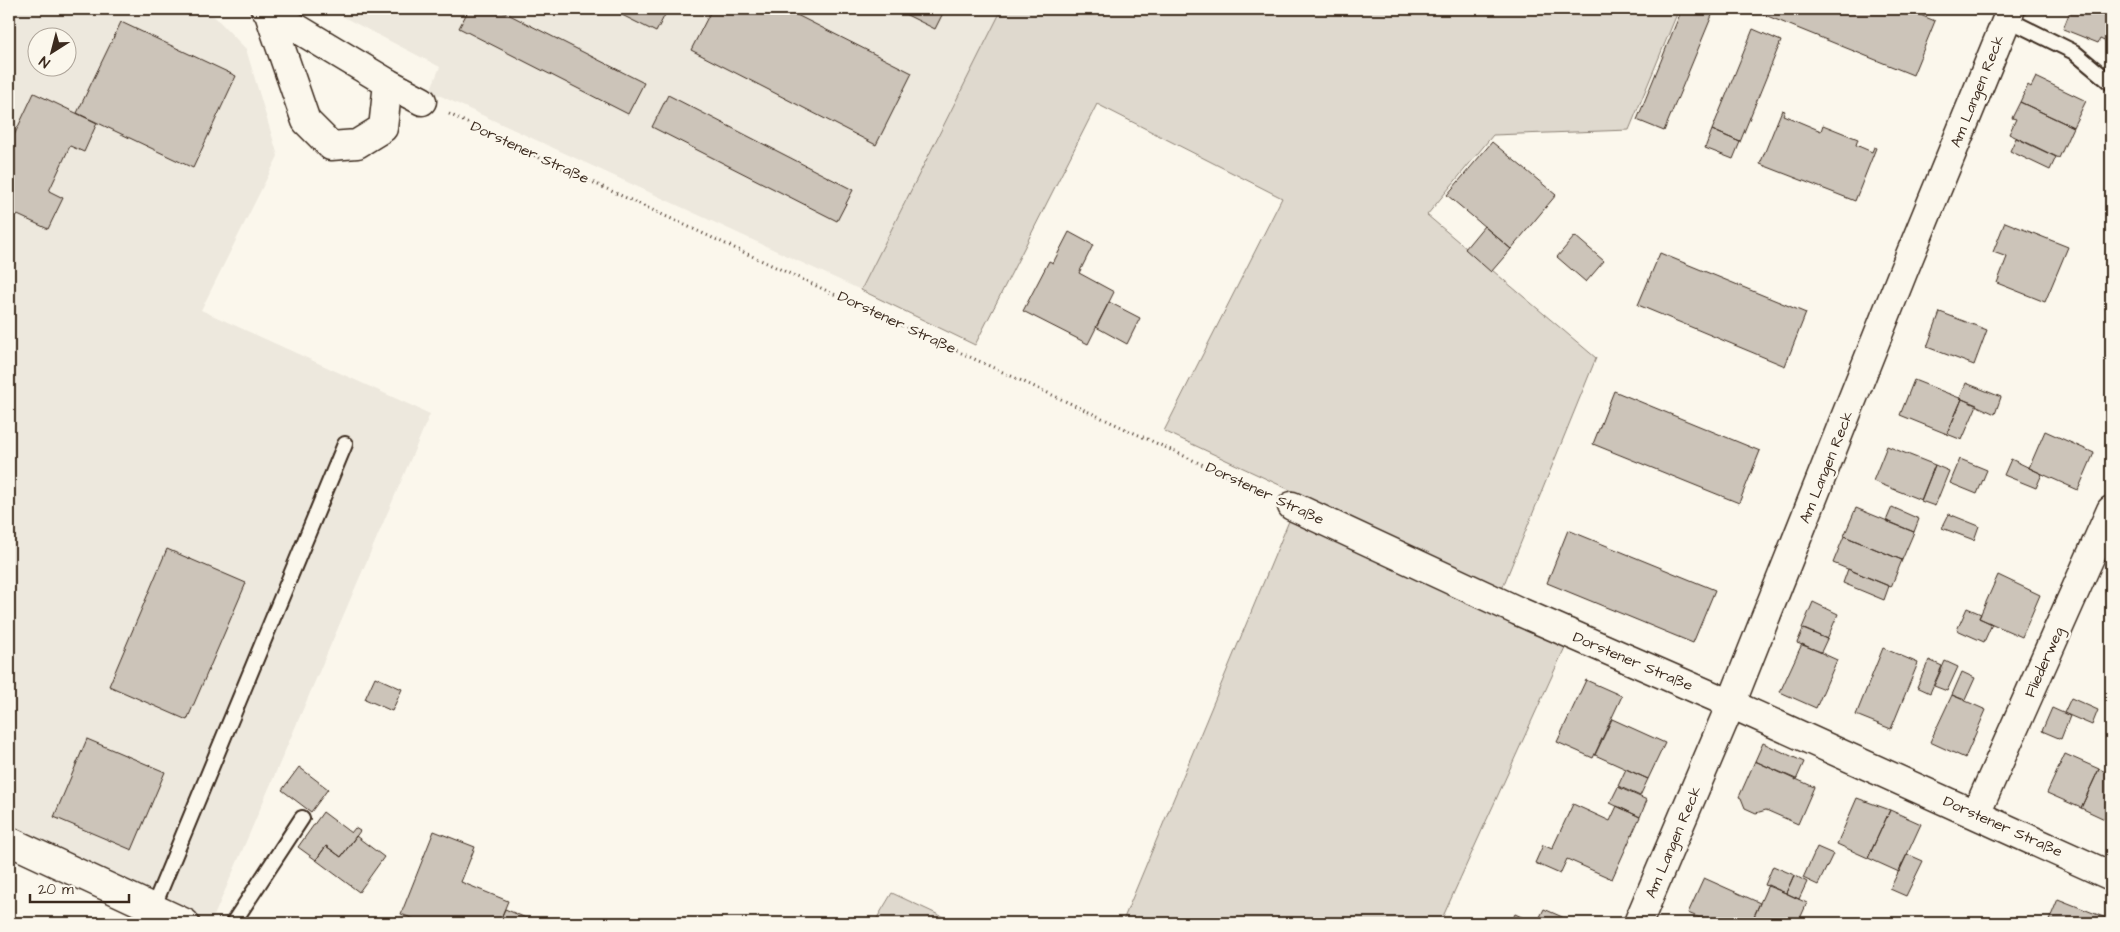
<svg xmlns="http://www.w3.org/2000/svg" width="2120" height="932" viewBox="0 0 2120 932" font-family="'Architects Daughter',sans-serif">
<rect width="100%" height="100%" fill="#fbf7ec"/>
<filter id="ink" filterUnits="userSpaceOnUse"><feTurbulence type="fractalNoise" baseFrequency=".02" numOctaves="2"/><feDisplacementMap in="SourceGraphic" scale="10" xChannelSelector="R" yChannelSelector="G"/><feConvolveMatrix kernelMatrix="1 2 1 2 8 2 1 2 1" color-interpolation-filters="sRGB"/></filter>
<g filter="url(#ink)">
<path fill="#ede8dd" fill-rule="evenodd" d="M9 9H201L215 17 246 49 278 156 201 310 430 414 211 923H151L9 855ZM38 38H68V68H38Z
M328 9H1002L861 290 430 91 440 67Z"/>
<path fill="#dfd9ce" stroke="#8d8276" d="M1002 9H1679L1629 130 1493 135 1427 215 1596 358 1502 589 1164 431 1282 198 1097 104 975 345 861 290Z
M1289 521 1566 645 1440 923H1122Z
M892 893 956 923H874Z"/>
<path fill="#ccc4b9" stroke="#3b2a1e" d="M469 9H498L644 83 628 114 459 28Z
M610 9H668L656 32Z
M712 9H785L912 73 876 145 691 50Z
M895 9H945L935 29Z
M1682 9H1703L1713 13 1664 131 1637 120Z
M1762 9H1892L1906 15 1908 10 1935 21 1913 75 1760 13Z
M2071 9H2111V44L2100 39 2098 43 2063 29Z
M121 22 236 76 193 168 77 113Z
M1753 29 1781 41 1740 142 1712 130Z
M2036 77 2086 101 2073 127 2020 102 2028 85 2031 87Z
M34 93 97 123 84 152 70 146 49 191 63 198 48 229 9 211V146Z
M668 95 853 190 837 221 652 127Z
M2020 102 2073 127 2059 158 2009 134 2016 119 2012 118Z
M1782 110 1785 111 1783 115 1821 131 1823 125 1858 139 1856 145 1872 152 1874 147 1876 148 1855 201 1760 164Z
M1712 130 1740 142 1733 159 1705 148Z
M2016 138 2056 157 2050 170 2010 151Z
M1492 142 1556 195 1511 249 1447 195Z
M2005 222 2068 247 2045 302 1997 283 2007 257 1993 252Z
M1484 226 1511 249 1491 272 1465 249Z
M1069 232 1093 245 1079 273 1114 292 1088 344 1023 311 1049 261 1053 263Z
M1575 236 1604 261 1586 282 1557 257Z
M1660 253 1806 313 1785 366 1638 305Z
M1109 302 1140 318 1127 344 1096 327Z
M1940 312 1987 330 1974 365 1927 347Z
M1914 380 1962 399 1947 434 1900 415Z
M1966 383 2001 397 1995 414 1960 398Z
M1614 391 1760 451 1739 503 1593 444Z
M1962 399 1977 405 1962 440 1947 434Z
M2045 431 2094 453 2078 490 2029 468Z
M1887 446 1935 465 1921 500 1873 481Z
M1960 459 1987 470 1977 494 1950 483Z
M2011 459 2042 474 2036 488 2004 475Z
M1935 465 1949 471 1935 506 1921 501Z
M1892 507 1919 519 1914 532 1886 521Z
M1856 508 1914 532 1902 560 1844 536Z
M1949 514 1979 526 1974 540 1942 528Z
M1568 530 1715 590 1693 643 1547 583Z
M1844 536 1902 560 1891 587 1833 563Z
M167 549 246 583 187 720 109 686Z
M1848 569 1889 586 1884 600 1843 583Z
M1998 575 2040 595 2022 637 1979 618Z
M1813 602 1838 614 1827 639 1802 628Z
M1967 608 1981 614 1979 618 1992 624 1984 642 1957 630Z
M1803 629 1827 639 1821 652 1797 643Z
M1802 644 1837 660 1816 708 1780 692Z
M1883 648 1918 663 1891 729 1856 715Z
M1929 660 1942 666 1930 693 1917 687Z
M1945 661 1958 667 1947 691 1934 686Z
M1962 672 1975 678 1965 700 1952 695Z
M375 677 402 689 392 711 365 699Z
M1586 680 1622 696 1593 758 1557 742Z
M1952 695 1986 710 1965 758 1930 742Z
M2071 698 2098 710 2092 725 2064 713Z
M2052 708 2070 716 2061 739 2042 731Z
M1612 719 1665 743 1648 779 1595 755Z
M87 739 165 772 132 850 54 817Z
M1763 743 1804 762 1796 780 1755 761Z
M2065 754 2099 769 2081 808 2047 793Z
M1755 761 1814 787 1798 824 1766 810 1756 813 1745 808 1741 798 1739 797Z
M299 767 328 789 311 812 282 790Z
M1626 769 1648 779 1640 796 1618 786Z
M2099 769 2111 774V822L2081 808Z
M1618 787 1647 800 1640 817 1610 803Z
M1857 798 1890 810 1868 858 1837 844Z
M1573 804 1610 821 1617 806 1640 817 1612 879 1567 859 1560 874 1535 863 1543 845 1552 849Z
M1890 810 1921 824 1899 872 1868 858Z
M323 812 351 833 355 828 360 831 341 857 326 846 316 860 298 847Z
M434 831 475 847 461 882 508 901 499 923H424L401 914Z
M356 836 384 857 359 892 316 860 326 846 341 857Z
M1817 847 1833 854 1818 885 1803 878Z
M1907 854 1923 861 1906 896 1890 889Z
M1773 866 1794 875 1786 893 1765 885Z
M1794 875 1807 882 1799 899 1786 893Z
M1704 878 1760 903 1751 923H1712L1688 913Z
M1768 885 1807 903 1798 923H1751Z
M2058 899 2111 920V923H2048Z
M505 909 533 921 532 923H499Z
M1544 909 1576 923H1537Z
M1515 914 1535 923H1510Z"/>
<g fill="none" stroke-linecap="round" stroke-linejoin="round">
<g stroke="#3b2a1e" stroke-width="18">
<path id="lane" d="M2007 19 2074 52 2111 83
M153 908 345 444
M233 923 302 818"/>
</g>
<g stroke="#3b2a1e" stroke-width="31">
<path id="street" d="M265 9 388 83 422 101
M268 11 306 121 331 146 357 144 383 128 388 83
M1292 506 1518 611 1731 704 2111 876
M1976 814 2111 510
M9 841 185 923
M1638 923 1731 704 1903 272 2011 9"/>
</g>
<path stroke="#3b2a1e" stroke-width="3" stroke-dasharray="1 4" stroke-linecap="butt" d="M449 114 514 146 1264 493"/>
<use href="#lane" stroke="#fbf7ec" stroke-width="14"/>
<use href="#street" stroke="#fbf7ec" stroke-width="28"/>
</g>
</g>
<g text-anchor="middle" stroke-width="5" stroke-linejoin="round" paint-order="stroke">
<g font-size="15" fill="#3b2a1e" stroke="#fbf7ec">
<text transform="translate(1977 91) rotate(-68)" y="5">Am Langen Reck</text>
<text transform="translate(530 152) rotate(25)" y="5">Dorstener Straße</text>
<text transform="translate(897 322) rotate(25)" y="5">Dorstener Straße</text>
<text transform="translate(1826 467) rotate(-68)" y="5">Am Langen Reck</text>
<text transform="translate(1265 493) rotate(25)" y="5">Dorstener Straße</text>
<text transform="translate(1633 661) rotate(23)" y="5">Dorstener Straße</text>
<text transform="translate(2044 662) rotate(-66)" y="5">Fliederweg</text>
<text transform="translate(2003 826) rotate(24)" y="5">Dorstener Straße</text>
<text transform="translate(1673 842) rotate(-67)" y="5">Am Langen Reck</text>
</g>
</g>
<rect width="2120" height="932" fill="none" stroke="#fbf7ec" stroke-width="30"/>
<rect x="15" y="15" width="2090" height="902" fill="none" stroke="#3b2a1e" stroke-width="2" filter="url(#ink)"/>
<g transform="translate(52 52) rotate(216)"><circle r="24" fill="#fbf7ec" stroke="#aea59a"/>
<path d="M0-4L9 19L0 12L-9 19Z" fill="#3b2a1e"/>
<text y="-8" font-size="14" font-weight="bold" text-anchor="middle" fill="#3b2a1e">N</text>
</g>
<path d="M30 894v8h99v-8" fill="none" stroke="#3b2a1e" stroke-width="2.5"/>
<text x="38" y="894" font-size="15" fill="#3b2a1e" stroke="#fbf7ec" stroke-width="4" paint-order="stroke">20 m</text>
</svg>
